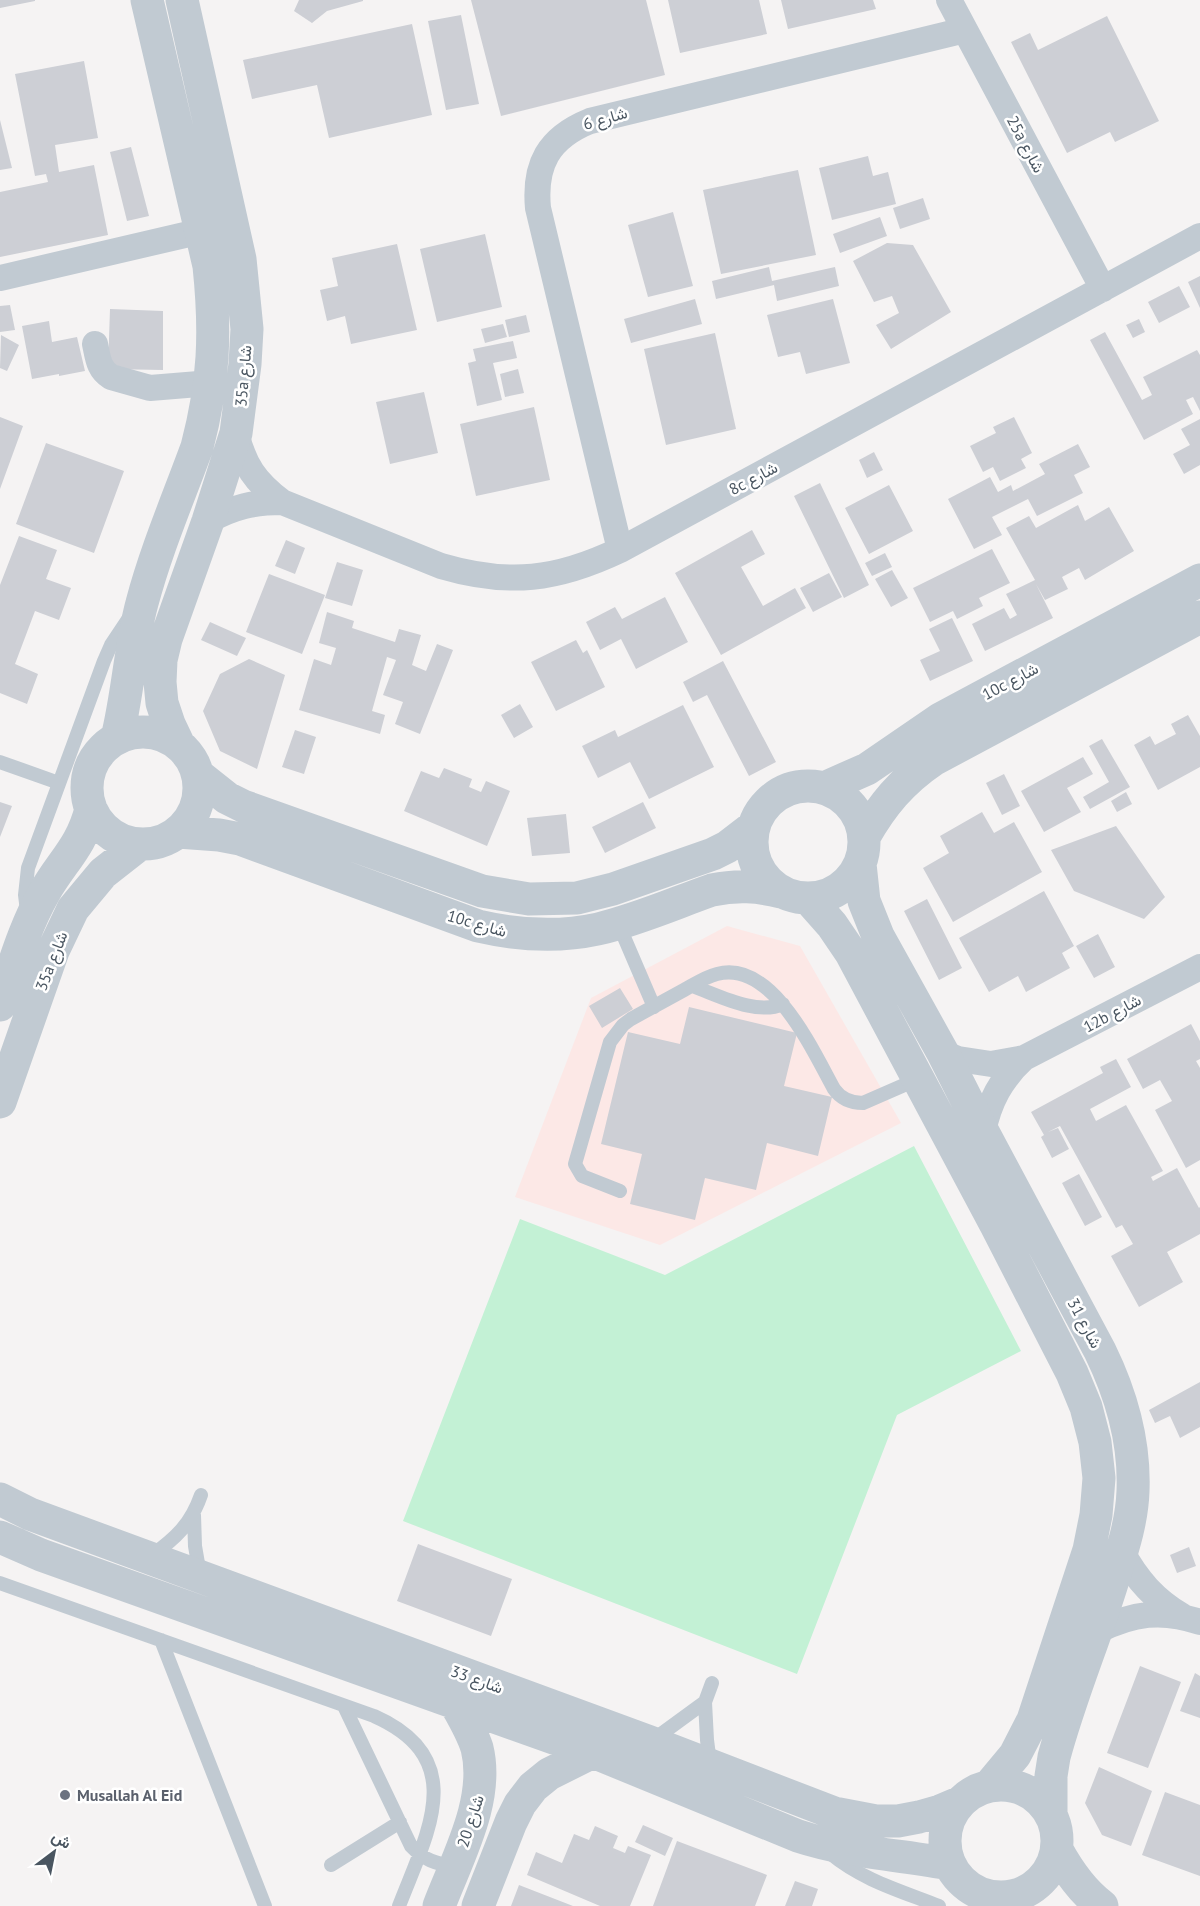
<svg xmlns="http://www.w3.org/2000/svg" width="1200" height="1906" viewBox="0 0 1200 1906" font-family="'PT Sans',Vazirmatn,sans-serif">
<rect width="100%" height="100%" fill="#f5f3f3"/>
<path fill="#fce8e6" d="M727 926 800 946 901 1123 660 1245 515 1197 591 998Z"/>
<path fill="#c3f1d5" d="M914 1146 1021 1351 897 1415 797 1674 403 1521 520 1219 665 1275Z"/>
<path fill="#cdcfd5" d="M0 0H35V1L0 8Z
M299 0H363V1L327 11 312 23 294 11Z
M471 0H646L665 75 501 116Z
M668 0H759L767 34 680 53Z
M781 0H873L876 9 788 29Z
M461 15 479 104 446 110 428 21Z
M1107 16 1159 121 1115 142 1110 132 1067 153 1011 42 1030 33 1038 50Z
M412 24 432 115 329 138 317 85 252 99 243 60Z
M84 61 98 138 55 145 59 172 94 165 108 235 0 257V192L48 182 46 174 35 176 15 74Z
M0 120 12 168 0 170Z
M131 147 149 216 127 221 110 152Z
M868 156 873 176 888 172 896 204 832 220 819 168Z
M798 170 816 255 721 274 703 190Z
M923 198 930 219 900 229 893 208Z
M673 212 693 286 648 297 628 225Z
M880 217 887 236 840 253 833 234Z
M485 234 502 307 437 322 420 249Z
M887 243 913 245 951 312 891 349 876 325 899 313 892 296 874 302 853 261Z
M397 244 417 330 351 344 345 316 327 321 320 290 338 286 332 258Z
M769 267 772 281 835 267 839 286 777 301 774 285 716 299 712 281Z
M1200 276V308L1188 282Z
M1179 286 1190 307 1159 323 1148 302Z
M695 299 702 324 631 343 624 319Z
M833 299 850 363 806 374 800 352 778 357 767 315Z
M10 305 15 330 0 332V306Z
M110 309 163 311V370L108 369Z
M526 315 530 332 509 337 505 320Z
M1139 319 1145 332 1133 338 1126 325Z
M49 321 52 342 77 337 85 371 59 376V374L32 379 22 326Z
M503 324 507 337 485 343 481 329Z
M1105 332 1142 400 1152 395 1143 377 1197 350 1200 355V411L1193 397 1186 400 1193 414 1144 440 1090 340Z
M715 333 736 429 666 445 644 349Z
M1 335 19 345 7 371 0 368Z
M513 341 517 358 493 363 502 400 477 406 468 363 476 361 473 349Z
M518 369 524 393 505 397 500 374Z
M424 392 438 453 390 464 376 402Z
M534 407 550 480 476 496 460 424Z
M0 417 23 426 0 489Z
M1014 417 1032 453 1021 459 1026 468 1000 481 993 467 983 472 970 446 996 433 993 427Z
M1200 419V465L1184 474 1173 454 1190 445 1181 429Z
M46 443 124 471 94 553 16 524Z
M1078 444 1090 467 1074 475 1083 493 1037 516 1028 499 992 517 1002 535 974 549 948 499 990 477 998 492 1011 485 1013 491 1045 474 1039 464Z
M874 452 883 470 867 478 859 460Z
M820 483 869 585 844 598 794 496Z
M889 485 913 531 869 554 845 508Z
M1078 505 1085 521 1109 507 1134 551 1085 580 1079 568 1062 577 1068 589 1045 600 1036 584 1053 618 985 651 972 624 1004 608 1010 619 1017 615 1006 594 1035 580 1006 528 1029 516 1036 528Z
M752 530 765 554 741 567 763 606 795 588 806 608 721 655 675 573Z
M19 536 57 550 46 579 71 588 59 620 35 611 15 664 38 674 27 704 0 693V585Z
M286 540 305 548 295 574 275 566Z
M992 549 1010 583 979 598 983 606 957 619 953 611 930 622 913 588Z
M885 553 892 567 872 576 865 563Z
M337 562 363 570 352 606 325 598Z
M892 570 908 598 891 607 875 579Z
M829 573 842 597 813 612 800 588Z
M269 574 325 595 302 654 246 632Z
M665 597 688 642 636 669 621 639 600 650 586 622 615 607 622 619Z
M327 612 354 621 352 628 395 642 399 629 421 635 412 665 426 671 437 644 453 650 420 734 395 724 403 702 383 695 396 660 387 657 372 711 385 715 380 734 299 710 314 659 331 665 336 648 319 643Z
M952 618 973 661 930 681 920 660 940 651 929 629Z
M210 622 246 638 237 656 201 640Z
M576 640 583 653 587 650 605 687 556 711 531 662Z
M249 659 285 675 257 769 220 751 203 711 220 674Z
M723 661 776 762 749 776 707 695 693 702 683 682Z
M520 704 533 727 514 738 501 715Z
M683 705 714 767 649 799 630 762 598 778 582 746 615 730 618 737Z
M1188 715 1200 736V767L1158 790 1134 745 1150 736 1155 745 1176 734 1171 724Z
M295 730 316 737 304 774 282 767Z
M1102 739 1130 787 1090 809 1083 797 1109 782 1089 746Z
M1083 757 1093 774 1067 788 1081 812 1044 832 1021 791Z
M444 768 472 779 469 787 481 792 486 781 510 791 487 846 404 811 421 771 439 778Z
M1004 774 1020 806 1002 815 986 783Z
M1126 792 1132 804 1117 812 1111 801Z
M0 802 12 806 0 837Z
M643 802 656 828 605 853 592 827Z
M982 812 994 833 1014 822 1042 872 953 922 923 868 949 853 940 836Z
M566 814 570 853 532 856 527 818Z
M1116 826 1165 897 1144 919 1074 891 1051 850Z
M1044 891 1074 946 1062 953 1070 968 1026 992 1018 976 989 992 959 938Z
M927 899 962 968 939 980 904 911Z
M1098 934 1115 967 1094 978 1076 946Z
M620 988 633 1009 602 1028 589 1006Z
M689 1007 797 1033 784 1086 832 1097 818 1156 767 1143 756 1190 705 1178 695 1220 630 1204 642 1154 601 1144 628 1032 680 1044Z
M1191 1024 1200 1041V1059L1196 1061 1200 1068V1160L1186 1168 1155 1110 1172 1101 1160 1080 1143 1089 1127 1059Z
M1116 1059 1131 1087 1090 1109 1096 1121 1126 1105 1163 1171 1151 1177 1153 1181 1177 1168 1199 1208 1200 1207V1234L1167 1252 1183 1282 1139 1307 1111 1256 1133 1244 1122 1225 1116 1228 1060 1126 1048 1132 1058 1128 1069 1149 1052 1158 1041 1137 1044 1135 1031 1112 1103 1073 1100 1067Z
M1079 1174 1102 1217 1085 1226 1062 1183Z
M1200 1382V1427L1180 1438 1170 1416 1155 1423 1149 1410Z
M418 1544 512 1579 491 1636 397 1601Z
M1189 1547 1196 1566 1177 1573 1170 1555Z
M1140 1666 1181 1682 1148 1768 1107 1753Z
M1195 1673 1200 1676V1718L1180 1711Z
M1099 1767 1152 1791 1131 1846 1102 1835 1085 1803Z
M1165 1792 1200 1805V1876L1142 1855Z
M643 1825 673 1838 665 1856 635 1842Z
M595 1826 618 1836 613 1848 625 1853 628 1846 651 1855 630 1906H600L527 1875 536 1852 562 1863 574 1834 589 1840Z
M677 1841 767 1875 755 1906H653Z
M795 1881 818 1889 812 1906H785Z
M519 1885 573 1906H511Z"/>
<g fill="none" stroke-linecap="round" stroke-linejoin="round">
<path stroke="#c1cad2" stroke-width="14" d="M0 762 59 783
M27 911 25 895 28 868 104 661 111 645 129 618
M618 923 654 1007
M692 986C718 995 756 1016 783 1004
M620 1191 582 1176 575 1164 610 1042 623 1025 631 1019C649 1009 666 1000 684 990 695 984 705 977 717 974 772 959 813 1051 834 1089 841 1099 850 1103 863 1103L918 1079
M194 1515 195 1546 200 1575
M151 1556C176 1538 191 1524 201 1495
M0 1583 374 1716C471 1759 427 1833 399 1906
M161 1640 265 1906
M344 1706 411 1846C424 1860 436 1864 454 1866
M653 1740 705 1702
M710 1763 707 1740 705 1702 712 1683
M831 1854C862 1880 901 1891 939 1906
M331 1865 400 1822"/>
<path stroke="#c1cad2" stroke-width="26" d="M949 0 1103 289
M0 278 202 231
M95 344C98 357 98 369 111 377L150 388 211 383
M236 433C244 465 255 482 282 502L441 566C509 586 557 580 620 550L1200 236
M208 521C233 507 254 502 282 502
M620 550 538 208C534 165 548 138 590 121L965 30
M943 1053 958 1059 991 1064 1024 1058 1200 967
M983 1132C989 1102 1001 1079 1024 1058
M1122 1552C1137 1580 1155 1600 1182 1616
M1097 1631C1133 1613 1162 1609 1200 1622"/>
<path stroke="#c1cad2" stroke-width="33" d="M87 788a56 56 0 1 1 112 0a56 56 0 1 1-112 0Z
M117 738C128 694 130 647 142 603 156 550 178 499 197 447 214 382 216 333 209 266L147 0
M178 743 169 724 162 703 160 682 161 660 166 639 208 521 236 433 245 364 247 329 240 259 182 0
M198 775 227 798 243 806 482 891 529 899 577 898 613 889 713 854 727 847 753 827
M752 842a56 56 0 1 1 112 0a56 56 0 1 1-112 0Z
M824 788 867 769 940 719 1200 580
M178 832 219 835 240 839 478 926C517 935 557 938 598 929 637 920 675 903 712 890 737 885 757 886 781 892
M864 837C882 805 902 781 933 760L1200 617
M860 864 864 901 878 936 943 1053 983 1132 1100 1351C1122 1396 1135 1441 1133 1491 1132 1522 1122 1551 1113 1580 1095 1639 1070 1697 1054 1757L1051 1776V1815
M809 899 832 925 851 953 996 1225 1072 1373 1086 1407 1095 1442 1099 1478 1096 1515 1089 1550 1033 1720 1015 1755 990 1785
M0 1005C13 968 24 928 44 893 62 861 81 848 91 809
M0 1102 53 951 73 909 103 873 140 844
M0 1499 30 1514 650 1742 834 1813 876 1821H898L919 1817 940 1811 959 1803
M0 1537 41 1555 593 1752 798 1836C847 1852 899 1855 950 1864
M945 1841a56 56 0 1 1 112 0a56 56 0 1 1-112 0Z
M1057 1850C1069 1872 1082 1891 1102 1906
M439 1906C457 1858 490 1800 477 1748 472 1732 463 1717 455 1703
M478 1906 511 1822 520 1804 533 1787 549 1774 593 1752"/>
</g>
<circle fill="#6b7280" stroke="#fff" stroke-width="2" cx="65" cy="1795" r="6"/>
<g text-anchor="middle" stroke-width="5" stroke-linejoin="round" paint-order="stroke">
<g font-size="16" fill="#4a5661" stroke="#fff">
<text transform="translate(605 118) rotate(-16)" y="6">شارع 6</text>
<text transform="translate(1026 144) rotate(62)" y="6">25a شارع</text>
<text transform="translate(243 376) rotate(-85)" y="6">35a شارع</text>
<text transform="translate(753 478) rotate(-28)" y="6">8c شارع</text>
<text transform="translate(1010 681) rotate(-28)" y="6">10c شارع</text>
<text transform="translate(477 923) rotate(16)" y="6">10c شارع</text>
<text transform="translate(51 961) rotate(-69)" y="6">35a شارع</text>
<text transform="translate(1112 1013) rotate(-28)" y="6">12b شارع</text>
<text transform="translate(1085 1323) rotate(62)" y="6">شارع 31</text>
<text transform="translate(477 1679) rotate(20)" y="6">شارع 33</text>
<text transform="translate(470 1821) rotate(-72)" y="6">شارع 20</text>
</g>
<g font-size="16" font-weight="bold" fill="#5b616d" stroke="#fff" text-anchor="start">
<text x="77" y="1801">Musallah Al Eid</text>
</g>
</g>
<g transform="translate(54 1852) rotate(32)" stroke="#ffffff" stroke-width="4.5" paint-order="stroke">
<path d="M0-4.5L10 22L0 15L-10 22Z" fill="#4a5661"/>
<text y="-9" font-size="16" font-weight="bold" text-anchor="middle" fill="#4a5661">ش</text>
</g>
</svg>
